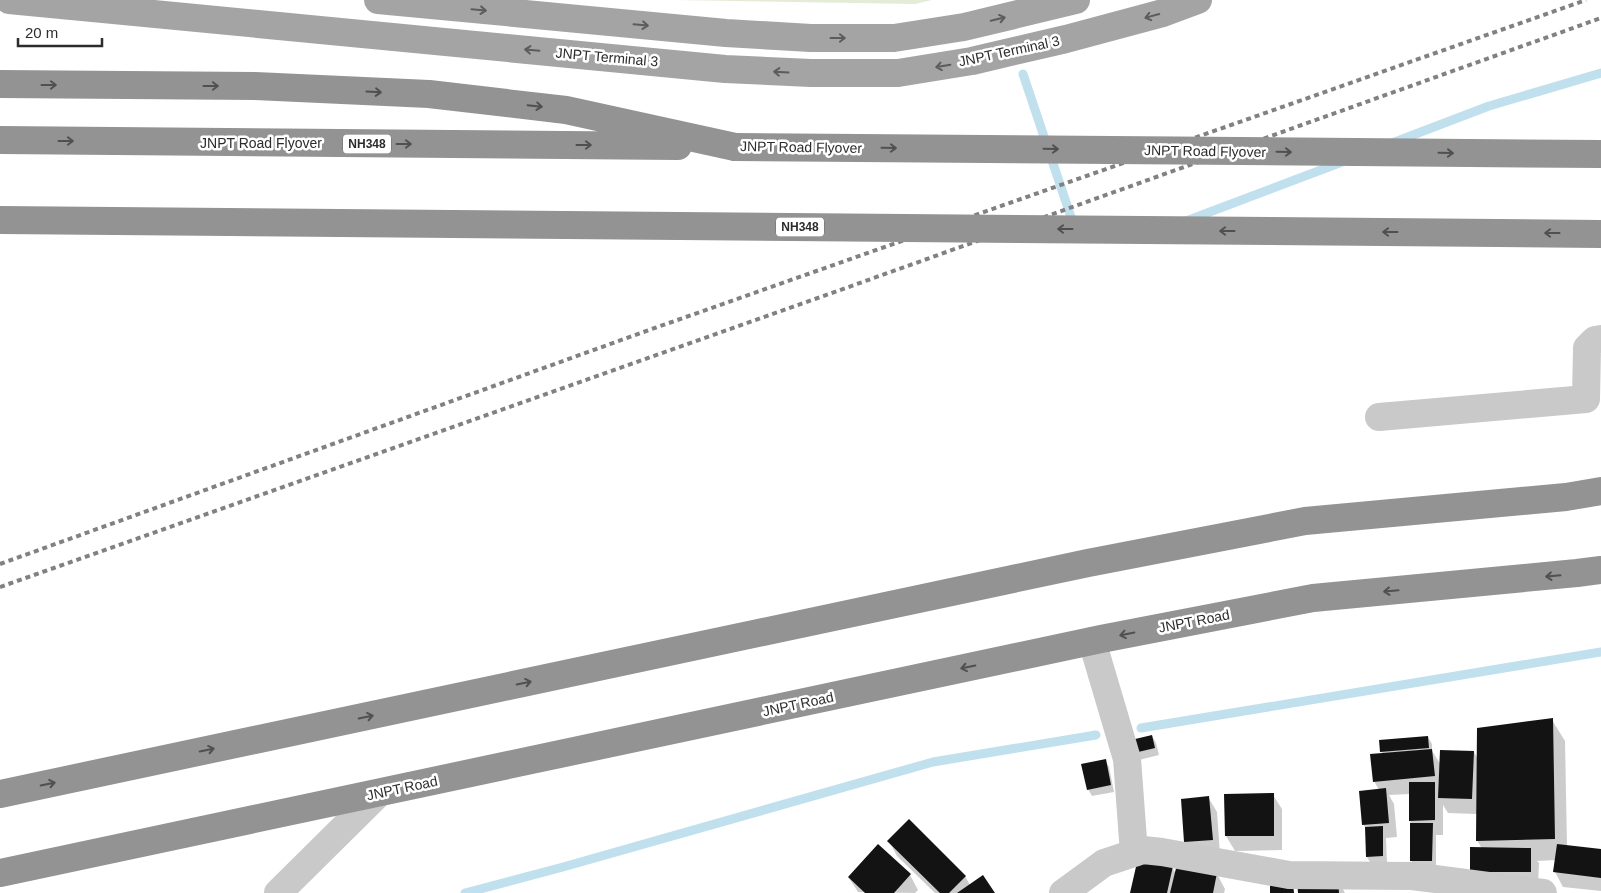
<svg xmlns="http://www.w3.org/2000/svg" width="1601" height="893" viewBox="0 0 1601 893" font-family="Arial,sans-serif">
<rect width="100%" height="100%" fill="#fff"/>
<path fill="#e4ecd8" d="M673 0H932L915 4Z"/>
<path fill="#0003" d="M1552 720 1565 741 1567 846 1601 850V891L1563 887 1555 872 1556 860 1537 861 1539 863 1538 886H1479L1482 849 1477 840V814L1448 813 1443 805V835H1436V867H1415L1411 860 1410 794 1389 795 1394 804 1397 837 1386 838 1387 863 1371 864 1367 857 1366 829 1363 824 1379 790 1374 781 1383 754 1381 751 1428 737 1432 744V751L1441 765 1474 752 1478 759Z
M1152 736 1156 743 1159 755 1139 760 1135 753Z
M1105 760 1109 767 1114 792 1092 796 1088 789Z
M1273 795 1282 809V850L1235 851 1226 836V796Z
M1208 797 1217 812 1220 854 1194 856 1185 842Z
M889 841 965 876 970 885 994 893H935L897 856Z
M878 846 910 875 918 890 915 893 858 892 849 878Z
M1172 867 1176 874H1217L1225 889 1224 893H1132Z
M1337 879 1345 893H1299Z"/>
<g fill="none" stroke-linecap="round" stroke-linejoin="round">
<path stroke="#c1e0ee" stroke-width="9" d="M1023 74 1074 226
M1392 143 1489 106 1601 73
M1186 221 1342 162
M1141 728 1601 652
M465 893 563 867 933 762 1096 735"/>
</g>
<path fill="#131313" d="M1553 718 1555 839 1476 841 1477 728Z
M1152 735 1155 748 1134 753 1131 740Z
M1428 736 1429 748 1380 752 1379 740Z
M1432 749 1435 776 1373 782 1370 754Z
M1440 750 1474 751 1472 799 1438 798Z
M1106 759 1111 785 1087 790 1081 764Z
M1409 782H1435V820L1409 821Z
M1386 788 1389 823 1362 825 1359 791Z
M1274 793V836H1225L1224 794Z
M1209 796 1213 840 1184 842 1181 799Z
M909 819 966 876 949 893H940L887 841Z
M1410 823H1433L1432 861H1410Z
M1383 826V856L1366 857 1365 827Z
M878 844 911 874 894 893H865L848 877Z
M1557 844 1601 849V878L1553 872Z
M1470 847 1531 848V872H1470Z
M1138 858 1173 866 1167 893H1130Z
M1177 864 1217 873 1213 893H1170Z
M983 875 995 893H957Z
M1338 878 1339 893H1298L1297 880Z
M1293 883 1294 893H1270V884Z"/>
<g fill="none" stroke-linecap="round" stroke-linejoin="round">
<path stroke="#c9c9c9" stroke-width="28" d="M1379 417 1586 399 1587 348 1595 340 1601 339
M1092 641 1127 759 1134 853
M278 893 379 793
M1063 893 1104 863 1143 850 1162 852 1289 875 1412 876 1543 893"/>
<path stroke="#a4a4a4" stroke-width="28" d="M9 0 725 69 811 73H898L972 61 1066 39 1163 13 1198 0
M378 0 726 33 811 38H894L964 27 1076 0"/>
<path stroke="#939393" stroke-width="28" d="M0 84 255 86 429 94 566 110 735 147
M0 140 678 146
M0 794 1088 563 1305 521 1566 497 1601 491
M0 873 1101 639 1313 598 1577 573 1601 570"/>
<path stroke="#818181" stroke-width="4" stroke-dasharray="5 4" stroke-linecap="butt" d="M0 564 649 330 1586 0
M0 587 815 299 1601 18"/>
<path stroke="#939393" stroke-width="28" d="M735 147 1601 154
M0 220 1601 234"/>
</g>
<defs><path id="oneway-shaft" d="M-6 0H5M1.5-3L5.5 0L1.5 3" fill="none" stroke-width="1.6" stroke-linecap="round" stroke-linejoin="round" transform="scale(1.25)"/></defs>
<g stroke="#5c5c5c">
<use href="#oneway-shaft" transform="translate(479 10) rotate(5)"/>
<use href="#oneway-shaft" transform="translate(1152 16) rotate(165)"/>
<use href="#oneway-shaft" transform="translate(998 19) rotate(-13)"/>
<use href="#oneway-shaft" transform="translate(641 25) rotate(5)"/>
<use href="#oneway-shaft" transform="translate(838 38)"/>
<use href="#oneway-shaft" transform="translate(532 50) rotate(-175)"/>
<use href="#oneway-shaft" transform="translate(943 66) rotate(170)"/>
<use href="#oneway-shaft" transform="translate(781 72) rotate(-177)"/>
</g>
<g stroke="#505050">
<use href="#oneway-shaft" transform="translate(49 85)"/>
<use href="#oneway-shaft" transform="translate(211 86)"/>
<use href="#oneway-shaft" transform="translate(374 92) rotate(3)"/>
<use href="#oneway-shaft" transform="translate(535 106) rotate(6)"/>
<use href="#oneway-shaft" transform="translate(66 141)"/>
<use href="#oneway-shaft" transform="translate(404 144)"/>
<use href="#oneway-shaft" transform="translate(584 145)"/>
<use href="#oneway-shaft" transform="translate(889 148) rotate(1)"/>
<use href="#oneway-shaft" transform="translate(1051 149) rotate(1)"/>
<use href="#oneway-shaft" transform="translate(1284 152) rotate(1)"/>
<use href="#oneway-shaft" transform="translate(1446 153) rotate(1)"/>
<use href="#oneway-shaft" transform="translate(1065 229) rotate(-180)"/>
<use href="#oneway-shaft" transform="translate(1227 231) rotate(-180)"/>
<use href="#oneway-shaft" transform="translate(1390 232) rotate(-180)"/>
<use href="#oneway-shaft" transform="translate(1552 233) rotate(-180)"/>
<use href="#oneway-shaft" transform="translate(1553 576) rotate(175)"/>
<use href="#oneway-shaft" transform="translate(1391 591) rotate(175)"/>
<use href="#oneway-shaft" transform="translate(1127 634) rotate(169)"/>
<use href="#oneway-shaft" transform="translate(968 667) rotate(168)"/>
<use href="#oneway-shaft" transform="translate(524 683) rotate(-12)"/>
<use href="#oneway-shaft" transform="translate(366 717) rotate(-12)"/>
<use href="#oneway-shaft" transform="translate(207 750) rotate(-12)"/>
<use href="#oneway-shaft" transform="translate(48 784) rotate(-12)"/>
</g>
<g text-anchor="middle" stroke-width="5" stroke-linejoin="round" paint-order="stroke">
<g fill="#fff" stroke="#6b6b6b" stroke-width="1">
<rect x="343" y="134.5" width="48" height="19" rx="4"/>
<rect x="776" y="217.5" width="48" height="19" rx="4"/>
</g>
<g font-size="12" font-weight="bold" fill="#2c2c2c">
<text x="367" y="148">NH348</text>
<text x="800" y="231">NH348</text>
</g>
<g font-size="14" fill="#2c2c2c" stroke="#fff">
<text transform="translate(1009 51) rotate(-12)" y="5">JNPT Terminal 3</text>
<text transform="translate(607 57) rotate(5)" y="5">JNPT Terminal 3</text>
<text x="261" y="148">JNPT Road Flyover</text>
<text transform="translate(801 147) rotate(1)" y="5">JNPT Road Flyover</text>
<text transform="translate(1205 151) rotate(1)" y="5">JNPT Road Flyover</text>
<text transform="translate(1194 621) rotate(-11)" y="5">JNPT Road</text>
<text transform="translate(798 704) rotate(-12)" y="5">JNPT Road</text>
<text transform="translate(402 788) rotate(-12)" y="5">JNPT Road</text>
</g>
</g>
<path d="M18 38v8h84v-8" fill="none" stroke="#2c2c2c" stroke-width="2.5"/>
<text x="25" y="38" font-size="15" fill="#2c2c2c" stroke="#ffffff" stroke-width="4" paint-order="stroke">20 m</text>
</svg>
